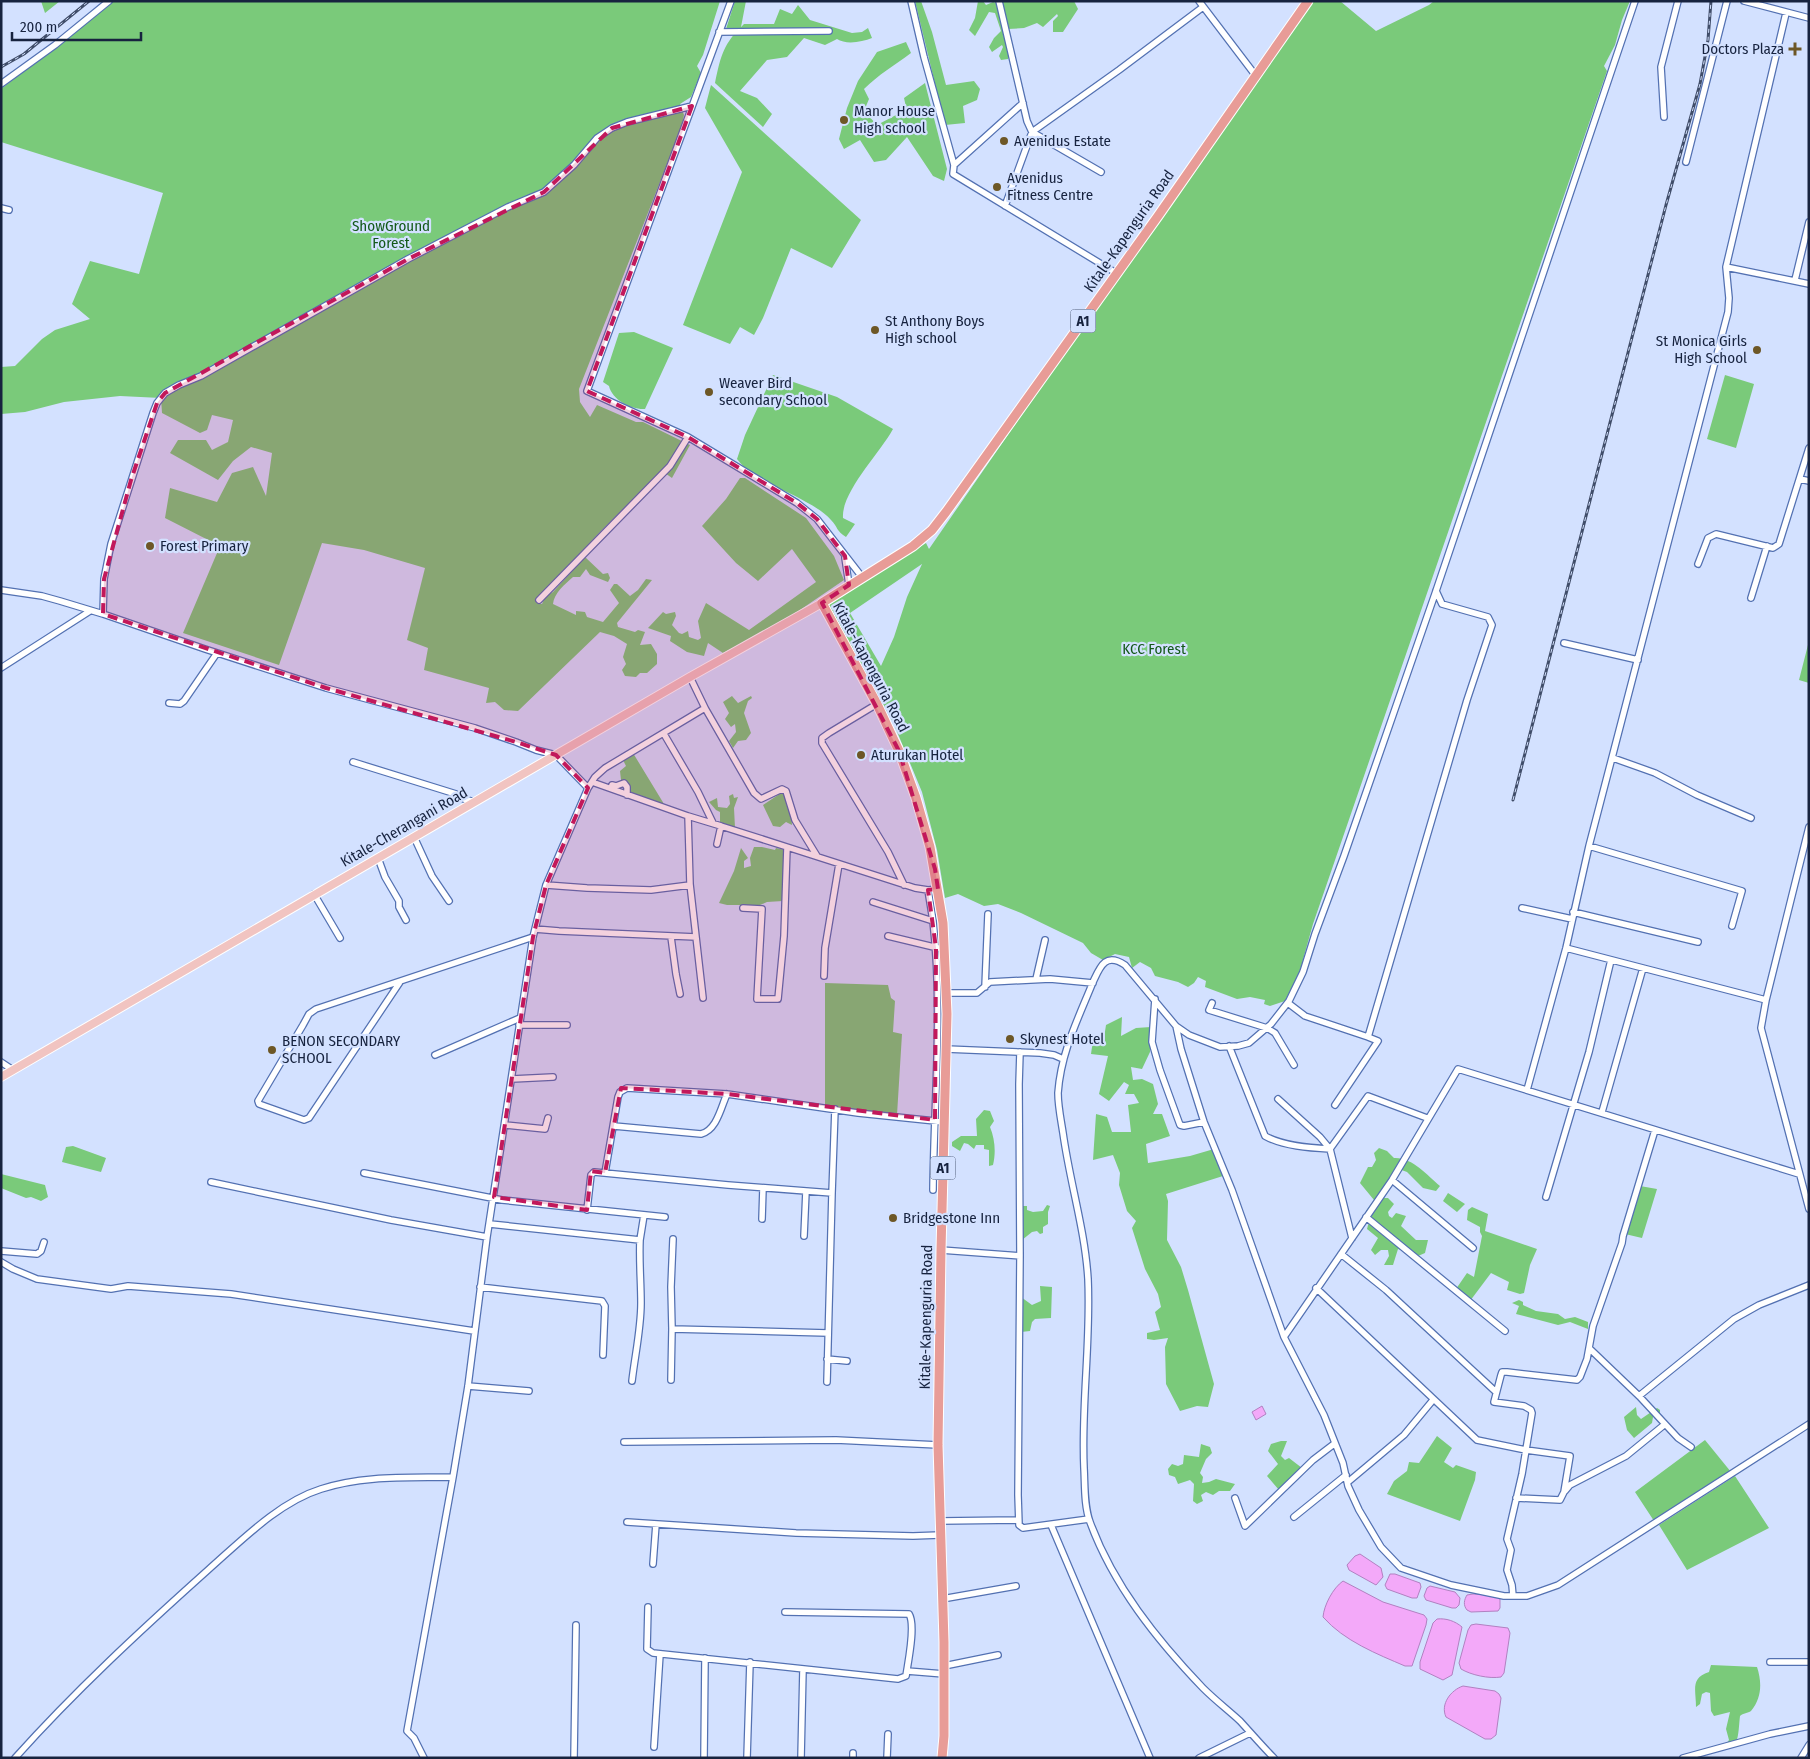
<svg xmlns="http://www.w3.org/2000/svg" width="1810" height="1759" viewBox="0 0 1810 1759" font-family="'Fira Sans Condensed',sans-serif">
<rect width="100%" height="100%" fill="#d3e1ff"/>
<path fill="#7aca7a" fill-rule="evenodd" d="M41 1H60L45 13Z
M113 1H720L703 55 697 66 701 73 691 97 680 104 684 115 682 126 579 389 580 402 590 417 597 405 636 422H643L690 445 672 478 662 471 602 530 540 596 536 602 542 604 545 597 553 592 585 557 603 574 608 573 610 578 608 582 590 575 586 569 580 577H573C565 584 554 593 553 604L576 615V611L585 612 587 617 603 622 619 603 610 590 614 584H617L630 596 638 590 646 579 652 580 617 623 618 627 635 632 638 630 645 632 640 645 651 644 657 654V664L647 673H640L636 677 625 676 622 670 626 664 623 657 627 644 614 636 600 632 518 711 504 710 495 702 486 703 489 688 424 670 428 648 407 640 425 568 364 550 322 543 279 665 183 633 220 546 165 518 170 488 217 502 232 473 253 467 266 496 272 453 251 447 233 461 218 480 170 453 178 440H206L212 450 228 442 233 420 212 415 207 430 200 433 162 413 161 398 120 396 64 402 25 412 1 414V367L15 366 42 339 55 330 90 319 72 304 90 261 139 274 163 193 1 142V89Z
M735 1H746L741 27 744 24H774L780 9 792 14 798 5 810 20 852 33 862 32 868 28 872 38C862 42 846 45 837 39L825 45 804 38 787 57 767 60 740 91 757 98 772 114 763 127 715 83C720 60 722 46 740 28L726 29Z
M915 1H921L932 32 946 85 974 81 980 89 977 100 963 106 965 123 945 125Z
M978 1H983L986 5 993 2 997 3 1009 55 1008 59 1001 60 999 56 1003 47 1002 45 992 52 989 47 994 38 1001 31 995 13 989 12 975 36 969 30 975 18Z
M1002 1H1074L1078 9 1063 32H1053V21L1058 16 1057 14 1043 27 1037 23 1024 28 1008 29Z
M1308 1H1340L1376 31 1429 5 1434 1H1630L1622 20 1615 45 1604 66 1607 71 1313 924 1299 974 1285 1001 1270 1006 1264 1004 1265 1000 1250 997 1237 999 1205 987 1206 981 1198 977 1194 983 1188 987 1178 982 1155 976 1151 968 1140 962 1132 968 1129 957 1115 954 1103 960 1091 953 1083 943 1021 913 998 904 984 906 958 894 945 898 937 850 922 792 893 722 827 606 926 543 929 549ZM922 564 907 597 894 637 881 666 850 613Z
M906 42 911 53C895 65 878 75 864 89L869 99 864 111 877 125 896 115 906 107 904 98 925 83 947 169 944 181 933 176 907 137 886 160 874 162 860 140 844 149 839 139 847 108 858 81 877 52Z
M711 85 861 220 832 268 791 248 763 318 754 335 740 327 730 344 683 325 742 172 705 108Z
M634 332 673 348 645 409C632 410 612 400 609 386L603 382 619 333Z
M773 375 837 397 893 429C880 453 841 492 843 518L855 524 846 537C836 531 838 527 831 520 825 513 814 506 806 502 781 487 756 483 737 459L745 435Z
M1725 375 1754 384 1736 448 1707 439Z
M740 478H745L806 518 834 556 844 580 775 627 723 653 708 643 704 656 687 652 670 641 671 636 648 628 663 612 666 614 675 612 676 616 672 625 679 633 682 634 688 631 689 637 698 640 701 638 698 621 706 603 749 630 816 582 792 549 758 581 736 563 702 526 726 499Z
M1809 641V683L1799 680Z
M732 696 738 703 751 696 752 698 748 701 744 713 751 733 746 740 738 741 733 748 729 741 736 732 735 724 731 727 725 719 729 713 723 702Z
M633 753 664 804 630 793 626 780H621L620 771 626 766 623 760Z
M781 793 784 794 791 812 792 825 786 822 780 827 773 826 763 805Z
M733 794 734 798 738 797 734 808 735 828 720 823V812L716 810 709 802 717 798 718 807 727 808 730 804 729 796Z
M754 847H762L775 850 776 848 785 850 783 901 767 902 760 905H727L719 903 734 871 741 848 748 858 744 861V868L751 866 750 858Z
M825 983 888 985 891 998 895 1001 893 1032 902 1034 897 1115 825 1106Z
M1122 1017 1121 1036 1136 1028 1151 1027 1150 1052 1142 1069 1131 1067 1133 1080 1142 1079 1153 1084 1158 1104 1153 1114H1162L1170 1136 1146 1144 1148 1163 1190 1156 1214 1149 1223 1176 1166 1194 1168 1201 1167 1240 1181 1267 1188 1290 1214 1384 1208 1407 1197 1406 1180 1411 1166 1384 1165 1347 1168 1338 1154 1340 1147 1339V1333L1160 1330 1155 1312 1161 1307 1158 1294 1145 1269 1132 1228 1136 1221 1127 1211 1119 1185 1120 1173 1113 1155 1093 1160 1096 1114 1107 1117 1112 1132H1131L1128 1105 1139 1103 1134 1094H1125L1129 1085 1124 1082 1109 1101 1099 1094 1108 1056 1091 1054 1093 1040 1104 1038 1106 1025Z
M984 1110 990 1111 994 1121 990 1127C995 1139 996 1153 993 1165L989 1166V1150L984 1149V1145H976L974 1149 968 1144 964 1143 960 1151 952 1146V1142L961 1136H977L976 1119Z
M73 1146 106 1158 101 1172 62 1162 66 1147Z
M1379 1148 1387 1151 1394 1158C1412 1157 1427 1175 1440 1186L1436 1191 1423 1188 1407 1172 1396 1168 1382 1198H1388L1394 1204 1388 1212 1389 1216 1392 1218 1396 1213 1406 1216 1401 1226 1416 1240H1428L1425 1253 1418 1256 1398 1249 1393 1265H1384L1389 1256 1388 1250H1381L1375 1255 1371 1250 1378 1238 1367 1229 1371 1214 1366 1211 1374 1200 1360 1183 1368 1167H1372L1376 1160 1374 1153Z
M1 1174 45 1185 48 1197 41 1201 31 1197 26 1198 1 1188Z
M1640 1186 1657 1189 1642 1238 1625 1234Z
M1448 1193 1465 1204 1457 1212 1443 1201Z
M1047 1205 1050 1206 1048 1212V1224L1043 1227V1233L1040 1234 1037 1231 1032 1232 1022 1240V1206H1027V1210L1033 1212 1043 1211Z
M1472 1207 1488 1214 1485 1231 1537 1249 1530 1265 1524 1293 1520 1294 1507 1290 1509 1282 1491 1273 1470 1301 1456 1289 1467 1273 1474 1277 1482 1236 1480 1232V1227L1467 1220 1468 1210Z
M1040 1286 1052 1287 1051 1318 1035 1319 1032 1322 1030 1331 1021 1332V1297L1032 1305 1041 1301Z
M1519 1300 1523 1302V1305L1536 1311 1558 1314 1565 1319 1575 1317 1588 1322V1329L1570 1322 1558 1325 1516 1314 1519 1306 1512 1303Z
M1636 1407 1637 1415 1641 1419 1657 1408 1660 1410V1414L1653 1417 1652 1423 1634 1438 1627 1430 1624 1417Z
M1437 1436 1452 1448 1444 1462 1453 1468 1456 1465 1476 1472 1475 1480 1460 1521 1387 1494 1394 1481 1407 1471 1409 1462 1419 1463Z
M1705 1440 1731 1472 1654 1521 1635 1492Z
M1281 1441H1287L1281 1456 1285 1460 1289 1458 1302 1468 1279 1490 1267 1476 1278 1464 1268 1451 1271 1444Z
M1201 1444 1210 1447 1212 1453 1206 1459 1200 1473 1203 1477 1202 1483 1209 1482 1216 1479 1235 1484 1230 1491H1219L1213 1495 1206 1492 1201 1495 1203 1501 1197 1504 1193 1501 1194 1484 1190 1480 1178 1484 1175 1477 1169 1475 1168 1469 1172 1464 1178 1466 1183 1464 1184 1455 1199 1457Z
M1735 1476 1769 1528 1687 1570 1659 1525Z
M1711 1665 1757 1667C1762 1682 1762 1698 1751 1711 1748 1713 1743 1713 1740 1716 1739 1723 1739 1736 1736 1742L1726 1744 1729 1740 1726 1729 1730 1712 1714 1716 1711 1711 1710 1693 1706 1692 1702 1694 1700 1704 1696 1707C1696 1690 1690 1678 1709 1672Z"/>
<path fill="#f3a9f9" stroke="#b181c1" d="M1262 1406 1266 1414 1256 1420 1252 1412Z
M1360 1554 1381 1568 1383 1577 1376 1585 1349 1570 1347 1565 1355 1556Z
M1390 1574H1395L1420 1583 1421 1587 1417 1598H1412L1387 1589 1385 1585Z
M1343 1581 1383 1602 1424 1615 1427 1619 1426 1625 1412 1666H1405C1377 1654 1344 1641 1323 1617 1324 1605 1333 1588 1343 1581Z
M1430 1586 1455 1592 1460 1598 1459 1605 1456 1608H1452L1426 1600 1424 1596 1427 1588Z
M1473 1594 1496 1595 1500 1597V1608L1498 1611 1471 1612 1467 1610C1463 1605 1464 1600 1467 1595Z
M1437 1619C1446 1618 1455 1621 1462 1627L1452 1675 1443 1680 1420 1669V1662L1433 1623Z
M1476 1624 1508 1628 1510 1633 1504 1673 1501 1677C1489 1679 1471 1675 1461 1669L1459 1663 1468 1630 1471 1625Z
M1463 1686 1495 1691 1499 1694 1501 1698 1496 1735 1491 1739H1485L1446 1717C1440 1704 1451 1690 1463 1686Z"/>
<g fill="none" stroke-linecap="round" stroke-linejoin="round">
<g stroke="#5371b2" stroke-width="8">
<path id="minor" d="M731 1 587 391 688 437 797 503 817 519 862 577
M911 1 924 57 954 165 953 174 1116 273
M999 1 1027 121 1032 132 1101 172
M1199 1 1256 76
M1744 1 1809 18
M719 32 829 31
M1 84 55 45 109 1
M1664 117 1661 67 1678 1
M1686 162 1727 1
M954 165 1023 103
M1005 206 1032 132 1119 70 1203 7
M1 208 9 210
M1726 267 1809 284
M1795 280 1809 222
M1800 479 1809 481
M845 558 849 585
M1698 564 1708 538 1716 534 1773 548 1779 544 1809 448
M1 590 42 596 60 601 103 614 205 649 326 688 475 728 516 742 536 750 556 755 588 788
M1751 598 1767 546
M539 600 670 466 688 437
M103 614 104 579 111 544 153 413 157 403 165 393 179 385 201 376 408 259 508 207 544 192 574 165 597 138 612 128 627 122 692 106
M1564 643 1638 660
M1 668 90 611
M690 677 705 708 754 793 761 799 782 789 786 791 795 820 817 856
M169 703 180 704 184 701 217 653
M877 704 829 733 822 738V743L888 852 904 885
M664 734 698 792 713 823
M1613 758 1655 773 1697 795 1751 818
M353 762 456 794 464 799 475 802
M592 782 688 816
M612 785 616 786 624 783 627 787V795
M721 826 787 847
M1809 827 1766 1000 1761 1028 1809 1209
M414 837 432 876 449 901
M1589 846 1742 891 1732 926
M378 858 385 877 399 901V907L406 920
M546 885 587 888 651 890 690 885
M314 894 340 938
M873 902 933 921 928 890
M743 908 762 909 757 999H778L784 936 787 847 915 888 928 890 938 889
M1522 908 1572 919
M1573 912 1698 942
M535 929 559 931 696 937
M888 936 938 948
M671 937 676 974 680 994
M1566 948 1766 1000
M824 976 825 948 839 864
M1036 979 1045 940
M400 982 309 1118 304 1120 259 1104 258 1101 303 1025 309 1014 316 1009 533 937
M985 987 988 914
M947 993H977L990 982 1050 979 1093 983
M703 998 690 884 688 816 721 826 717 844
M1155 999 1152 1042 1160 1070 1180 1125 1184 1126 1204 1122
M1212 1003 1209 1010 1267 1028 1275 1033 1294 1065
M1288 1003 1305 1016 1368 1037
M519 1025H567
M1176 1026 1181 1049 1204 1122 1232 1190 1284 1337
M1229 1046 1265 1136C1283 1146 1309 1148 1330 1149
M946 1049 1040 1053 1054 1055 1063 1059
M435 1055 520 1018
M1 1062 13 1070
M512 1079 553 1077
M1527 1090 1566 948 1589 846 1728 312 1729 298 1726 267 1786 13
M1278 1099 1320 1137 1330 1149 1352 1238
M1335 1105 1378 1041 1368 1037 1467 700 1492 625 1488 617 1442 604 1436 591
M1602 1112 1643 968
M505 1125 545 1129 548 1118
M614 1126 701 1134C717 1130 721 1107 727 1094
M1330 1149 1368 1096 1427 1118
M364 1173 502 1200 665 1217
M605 1173 618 1097 620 1092 627 1088 727 1094 858 1113 945 1122
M1799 1174 1458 1069 1392 1180 1284 1337 1324 1415 1343 1463 1348 1486 1359 1510 1381 1547 1401 1568 1451 1585 1504 1596H1527L1558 1585 1809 1424
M1392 1180 1473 1248
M211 1182 391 1220 487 1237
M933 1190C934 1100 943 1010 933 921
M832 1193 835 1109
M1546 1197 1589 1052 1611 960
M587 1210 591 1175 594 1172 728 1185 832 1193 827 1382
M1366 1217 1505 1331
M762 1219 763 1188
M490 1224 640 1240 644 1215
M804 1236 806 1191
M673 1239 671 1287 672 1329 828 1333
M941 1250 1020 1256 1018 1495 1019 1525 1023 1528 1089 1519
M1 1251 37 1254 41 1251 44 1242
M1341 1254 1386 1290 1496 1392
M1020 1256 1019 1084 1020 1052
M1 1262 13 1269 37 1279 111 1289 128 1286 231 1294 474 1331
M480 1287 602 1301 605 1306 603 1355
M1316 1288 1477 1440 1526 1450 1570 1456 1564 1492 1560 1500 1516 1498
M1590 1349 1639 1396 1678 1438 1691 1447
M827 1359 847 1361
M671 1380 672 1329
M632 1381C635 1355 641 1329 641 1303 641 1281 639 1262 640 1240
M468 1386 529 1391
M1639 1396 1734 1319 1759 1305 1809 1285
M624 1442 836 1440 938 1445
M1348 1482 1404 1435 1433 1400
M1565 1491 1570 1485 1626 1456 1664 1425
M1235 1498 1245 1526 1313 1460 1334 1444
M1294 1517 1346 1475
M940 1521 1018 1520
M627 1522 796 1533 913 1536 940 1535
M1051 1525 1150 1758
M653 1564 656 1524
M1513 1596 1512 1585 1507 1570 1511 1550 1507 1539 1522 1474 1532 1413 1531 1410 1524 1406 1494 1402 1501 1375 1502 1372H1507L1577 1380 1580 1377 1587 1359 1593 1326 1622 1243 1623 1236 1655 1130
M942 1599 1016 1586
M648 1607 647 1649 653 1653 898 1679 906 1676C908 1662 916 1625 909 1614L785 1612
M1770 1662H1809
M944 1666 998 1655
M907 1671 944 1674
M654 1747 660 1654
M15 1758C75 1691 141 1630 208 1570 241 1541 279 1502 321 1489 364 1475 409 1478 453 1477
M424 1758 414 1738 407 1731 453 1477 468 1386 487 1237 533 937 546 885 588 788 595 777 605 768 705 708
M574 1758 576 1625
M704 1758 705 1658
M747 1758 750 1662
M801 1758 803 1669
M853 1758V1753
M887 1758 888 1734
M1199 1758 1250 1733
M1274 1758C1262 1746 1251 1733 1240 1721 1228 1710 1215 1700 1203 1688 1157 1640 1113 1585 1090 1522 1084 1506 1085 1486 1084 1468 1081 1405 1091 1342 1088 1279 1085 1230 1070 1183 1063 1133 1061 1120 1058 1106 1058 1093 1061 1052 1078 1019 1093 982 1100 967 1105 952 1125 965L1176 1026 1189 1035 1220 1047 1238 1046 1249 1043 1271 1024 1289 1001 1303 972 1315 934 1344 856 1436 591 1635 1
M1683 1758 1770 1734 1809 1726
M1801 1758 1809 1745"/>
</g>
<g stroke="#fff" stroke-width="10">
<path id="major" d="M1 1077 690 677 822 603"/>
</g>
<g stroke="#fff" stroke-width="11">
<path id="highway" d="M942 1758 944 1736V1642L938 1445 941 1250 947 1014 943 923 930 847 916 798 899 751 877 704 822 603 913 546 932 530 946 512 1158 216 1308 1"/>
</g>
<use href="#minor" stroke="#fff" stroke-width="5.5"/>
<use href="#major" stroke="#f1c4c1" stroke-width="8"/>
<use href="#highway" stroke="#e89c97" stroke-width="9"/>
<g stroke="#404d69" stroke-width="3">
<path id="rail" d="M1 67 24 54 89 1
M1513 800 1666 205 1700 84 1708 40 1711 1"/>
</g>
<use href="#rail" stroke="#d3e1ff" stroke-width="1" stroke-dasharray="4" stroke-linecap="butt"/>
</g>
<path fill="#c2185b" fill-opacity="0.2" stroke="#c2185b" stroke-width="4" stroke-dasharray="10 6" stroke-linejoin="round" d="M692 106 587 391 688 437 797 503 817 519 845 556 849 585 822 603 899 751 935 869 938 889 928 890 936 948 935 1120 727 1094 621 1088 605 1173 591 1171 587 1210 494 1197 533 937 546 885 588 788 556 755 516 742 326 688 103 614 104 579 131 480 157 403 165 393 408 259 544 192 612 128Z"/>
<g fill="#6d5726" stroke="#d3e1ff" stroke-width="2">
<path d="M1792.5 41.5h5v5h5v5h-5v5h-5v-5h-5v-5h5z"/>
<circle cx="844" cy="120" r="5"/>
<circle cx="1004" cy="141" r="5"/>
<circle cx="997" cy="187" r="5"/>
<circle cx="875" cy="330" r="5"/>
<circle cx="1757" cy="350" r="5"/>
<circle cx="709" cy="392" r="5"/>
<circle cx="150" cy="546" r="5"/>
<circle cx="861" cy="755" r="5"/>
<circle cx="1010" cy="1039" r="5"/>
<circle cx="272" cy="1050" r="5"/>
<circle cx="893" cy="1218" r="5"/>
</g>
<g text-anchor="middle" stroke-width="4.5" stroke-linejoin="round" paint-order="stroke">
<g fill="#d3e1ff" stroke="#4f5c79" stroke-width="1">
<rect x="1070.5" y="309.5" width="25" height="23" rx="4"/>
<rect x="930.5" y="1156.5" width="25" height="23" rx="4"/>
</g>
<g font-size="14" font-weight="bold" fill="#17233f">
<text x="1083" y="326">A1</text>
<text x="943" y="1173">A1</text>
</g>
<g font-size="15" fill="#17233f" stroke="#d3e1ff" text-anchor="start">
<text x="1784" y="54" text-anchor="end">Doctors Plaza</text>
<text x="854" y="116">Manor House<tspan x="854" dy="17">High school</tspan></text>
<text x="1014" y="146">Avenidus Estate</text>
<text x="1007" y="183">Avenidus<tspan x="1007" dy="17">Fitness Centre</tspan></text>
<text x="885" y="326">St Anthony Boys<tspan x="885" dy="17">High school</tspan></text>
<text x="1747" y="346" text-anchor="end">St Monica Girls<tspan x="1747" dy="17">High School</tspan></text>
<text x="719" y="388">Weaver Bird<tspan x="719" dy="17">secondary School</tspan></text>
<text x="160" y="551">Forest Primary</text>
<text x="871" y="760">Aturukan Hotel</text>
<text x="1020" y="1044">Skynest Hotel</text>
<text x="282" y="1046">BENON SECONDARY<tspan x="282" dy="17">SCHOOL</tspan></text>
<text x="903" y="1223">Bridgestone Inn</text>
</g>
<g font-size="15" fill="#135919" stroke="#d3e1ff">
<text x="391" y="231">ShowGround<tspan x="391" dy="17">Forest</tspan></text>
<text x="1154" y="654">KCC Forest</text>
</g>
<g font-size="15" fill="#17233f" stroke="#d3e1ff">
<text transform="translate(1129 231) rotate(-55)" y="5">Kitale-Kapenguria Road</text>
<text transform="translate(871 667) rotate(62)" y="5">Kitale-Kapenguria Road</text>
<text transform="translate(404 827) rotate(-30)" y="5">Kitale-Cherangani Road</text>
<text transform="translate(926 1317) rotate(-89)" y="5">Kitale-Kapenguria Road</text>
</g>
</g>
<rect width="1810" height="1759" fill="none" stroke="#17233f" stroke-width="5"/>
<path d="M12 32v8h129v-8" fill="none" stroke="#17233f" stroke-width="2.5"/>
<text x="20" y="32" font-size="15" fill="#17233f" stroke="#d3e1ff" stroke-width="4" paint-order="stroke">200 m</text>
</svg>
